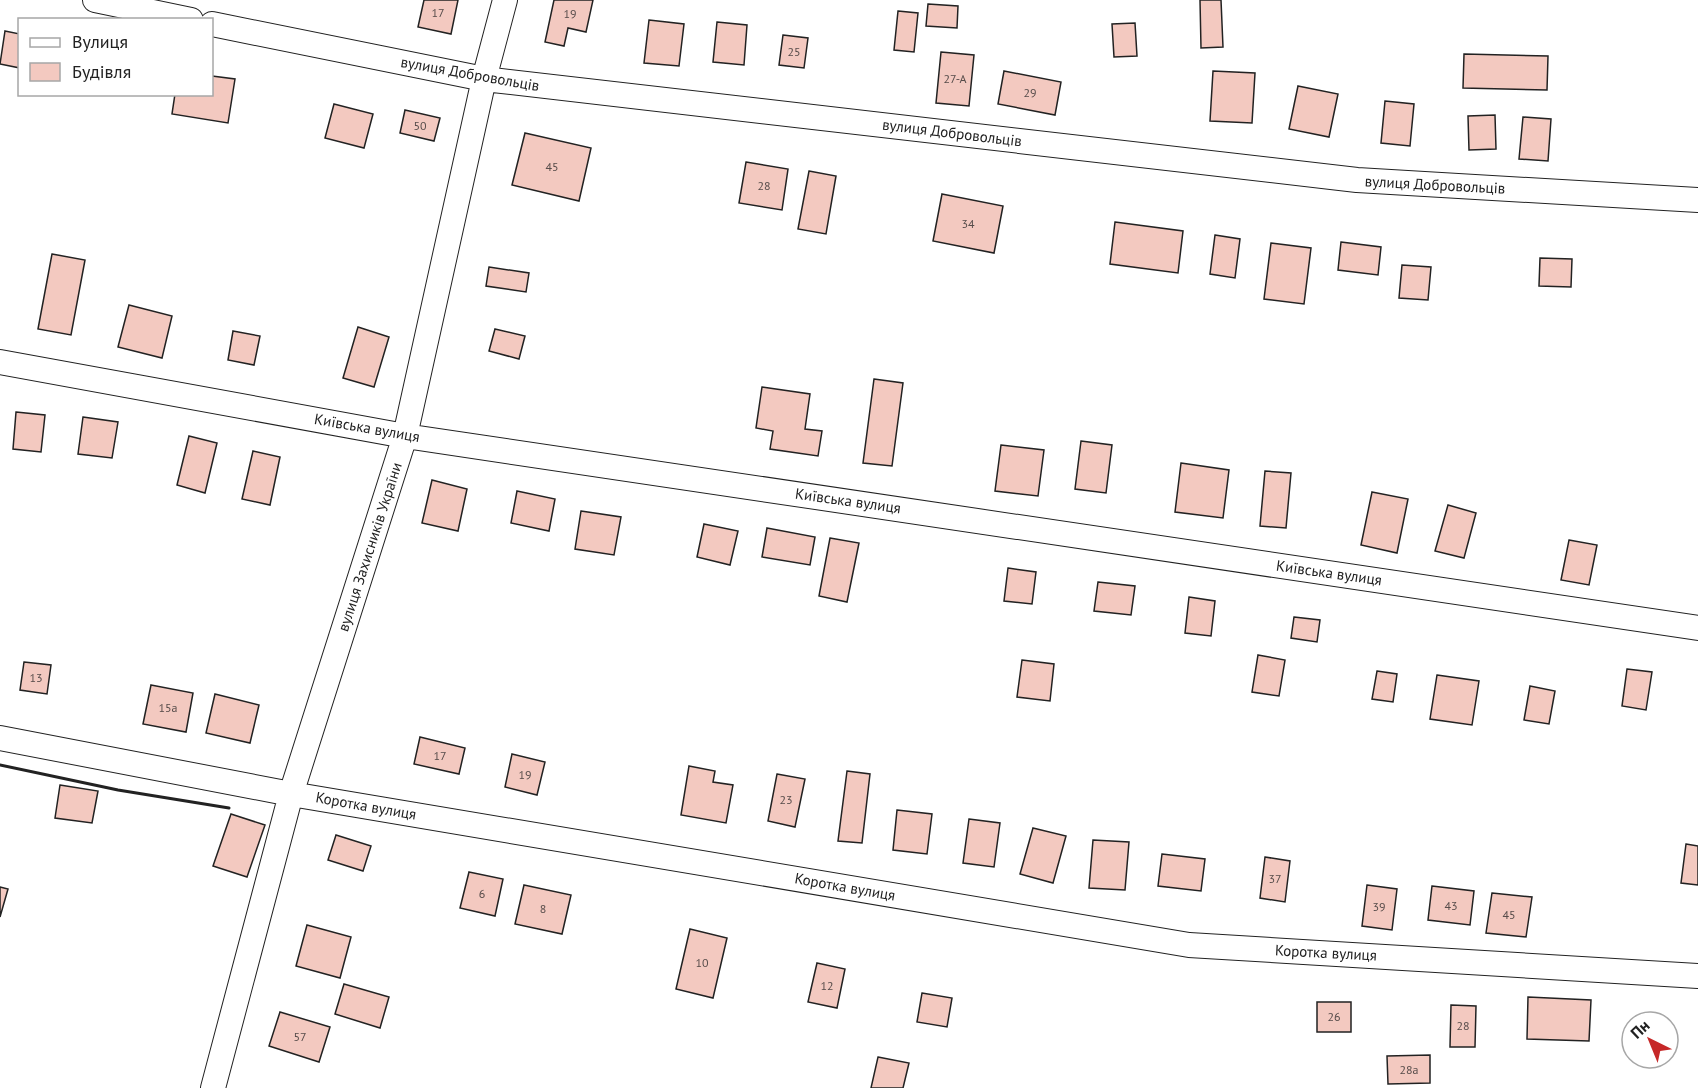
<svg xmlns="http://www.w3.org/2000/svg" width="1698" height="1088" viewBox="0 0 1698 1088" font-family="'PT Sans',sans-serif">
<rect width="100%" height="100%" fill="#fff"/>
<path fill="#f3c9c0" stroke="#222" stroke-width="1.5" d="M424 0H458L451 34 418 27Z
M554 0H593L586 32 568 28 564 46 545 42Z
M1200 0H1221L1223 47 1201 48Z
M928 4 958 6 957 28 926 26Z
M898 11 918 13 914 52 894 50Z
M649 20 684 24 679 66 644 63Z
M717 22 747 25 744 65 713 62Z
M1135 23 1137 56 1114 57 1112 24Z
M5 31 20 34V68L0 64Z
M783 35 808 38 804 68 779 65Z
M941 52 974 55 969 106 936 103Z
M1464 54 1548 56 1547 90 1463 88Z
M1004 71 1061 82 1055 115 998 104Z
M1213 71 1255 73 1252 123 1210 121Z
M212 76 235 79 228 123 172 114 175 94H212Z
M1298 86 1338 94 1329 137 1289 129Z
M1385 101 1414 104 1410 146 1381 143Z
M334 104 373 114 364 148 325 138Z
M405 110 440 118 434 141 400 133Z
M1495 115 1496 149 1469 150 1468 116Z
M1523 117 1551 119 1548 161 1519 159Z
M525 133 591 148 579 201 512 185Z
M746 162 788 169 782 210 739 203Z
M809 171 836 176 826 234 798 229Z
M942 194 1003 206 994 253 933 241Z
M1115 222 1183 231 1178 273 1110 264Z
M1215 235 1240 239 1235 278 1210 274Z
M1341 242 1381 247 1378 275 1338 270Z
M1271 243 1311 248 1304 304 1264 299Z
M52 254 85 260 71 335 38 329Z
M1540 258 1572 259 1571 287 1539 286Z
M1402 265 1431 267 1428 300 1399 298Z
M489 267 529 273 526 292 486 286Z
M129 305 172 316 162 358 118 347Z
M358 327 389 337 374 387 343 378Z
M495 329 525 336 519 359 489 351Z
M233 331 260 336 254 365 228 360Z
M874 379 903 383 892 466 863 463Z
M762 387 810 394 805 429 822 431 818 456 770 449 773 431 756 428Z
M16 412 45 415 41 452 13 449Z
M83 417 118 422 112 458 78 454Z
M189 436 217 443 205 493 177 485Z
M1081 441 1112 445 1106 493 1075 489Z
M1001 445 1044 450 1038 496 995 491Z
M253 451 280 457 270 505 242 499Z
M1181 463 1229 470 1223 518 1175 512Z
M1265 471 1291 473 1286 528 1260 526Z
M432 480 467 489 458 531 422 523Z
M517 491 555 499 549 531 511 523Z
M1372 492 1408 499 1397 553 1361 545Z
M1448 505 1476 513 1464 558 1435 551Z
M581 511 621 517 614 555 575 549Z
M704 524 738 531 730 565 697 557Z
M767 528 815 537 810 565 762 557Z
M830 538 859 543 847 602 819 596Z
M1569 540 1597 545 1589 585 1561 580Z
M1008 568 1036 572 1032 604 1004 601Z
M1098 582 1135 586 1131 615 1094 611Z
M1189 597 1215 601 1211 636 1185 633Z
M1294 617 1320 620 1317 642 1291 638Z
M1258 655 1285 660 1279 696 1252 692Z
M1022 660 1054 664 1050 701 1017 697Z
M24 662 51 665 47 694 20 690Z
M1627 669 1652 672 1646 710 1622 706Z
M1377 671 1397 674 1393 702 1372 699Z
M1437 675 1479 681 1472 725 1430 719Z
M151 685 193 693 186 732 143 724Z
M1530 686 1555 691 1549 724 1524 720Z
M215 694 259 705 250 743 206 733Z
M420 737 465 748 459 774 414 764Z
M512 754 545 762 537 795 505 787Z
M689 766 715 771 713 782 733 785 726 823 681 815Z
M847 771 870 774 862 843 838 841Z
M777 774 805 779 795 827 768 821Z
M60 785 98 791 92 823 55 818Z
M897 810 932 814 927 854 893 850Z
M231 814 265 825 247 877 213 866Z
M969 819 1000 823 994 867 963 863Z
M1033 828 1066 836 1053 883 1020 874Z
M336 835 371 846 363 871 328 860Z
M1093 840 1129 842 1125 890 1089 888Z
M1686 844 1698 846V885L1681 883Z
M1162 854 1205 859 1201 891 1158 886Z
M1265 857 1290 861 1285 902 1260 898Z
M469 872 503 879 495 916 460 908Z
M524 885 571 895 562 934 515 924Z
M1367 885 1397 889 1392 930 1362 926Z
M1432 886 1474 891 1470 925 1428 920Z
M0 887 8 889 0 917Z
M1492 893 1532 897 1526 937 1486 933Z
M307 925 351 937 340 978 296 966Z
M690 929 727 938 713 998 676 989Z
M817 963 845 969 837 1008 808 1002Z
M344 984 389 997 380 1028 335 1014Z
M922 993 952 998 947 1027 917 1022Z
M1528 997 1591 1000 1589 1041 1527 1039Z
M1317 1002H1351V1032H1317Z
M1451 1005 1476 1006 1475 1047H1450Z
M280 1012 330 1027 319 1062 269 1046Z
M1430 1055V1083L1388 1084 1387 1056Z
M878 1057 909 1063 903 1088H871Z"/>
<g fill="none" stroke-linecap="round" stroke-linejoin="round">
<g stroke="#222" stroke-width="26">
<path id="street" d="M95 0 191 20
M212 24 484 79 1357 180 1698 200
M0 362 405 436 1698 628
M0 738 291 794 1189 945 1698 976
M213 1088 291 794 405 436 484 79 505 0"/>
</g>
<use href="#street" stroke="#fff" stroke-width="24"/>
<path stroke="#222" stroke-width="3" d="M0 765 118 790 229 808"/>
</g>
<g text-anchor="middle" stroke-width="4.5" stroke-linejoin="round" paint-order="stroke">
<g font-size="12" fill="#564c4a">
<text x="438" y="17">17</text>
<text x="570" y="18">19</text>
<text x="794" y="56">25</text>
<text x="955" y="83">27-А</text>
<text x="1030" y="97">29</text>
<text x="420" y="130">50</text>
<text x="552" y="171">45</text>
<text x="764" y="190">28</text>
<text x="968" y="228">34</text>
<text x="36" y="682">13</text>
<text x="168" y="712">15а</text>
<text x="440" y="760">17</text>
<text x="525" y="779">19</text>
<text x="786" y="804">23</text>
<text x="1275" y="883">37</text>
<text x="482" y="898">6</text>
<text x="1451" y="910">43</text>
<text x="1379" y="911">39</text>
<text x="543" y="913">8</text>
<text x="1509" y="919">45</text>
<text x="702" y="967">10</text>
<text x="827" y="990">12</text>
<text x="1334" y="1021">26</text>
<text x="1463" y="1030">28</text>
<text x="300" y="1041">57</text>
<text x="1409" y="1074">28а</text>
</g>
<g font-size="15" fill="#222" stroke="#fff">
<text transform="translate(470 74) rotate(10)" y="5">вулиця Добровольців</text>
<text transform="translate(952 133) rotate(7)" y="5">вулиця Добровольців</text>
<text transform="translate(1435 185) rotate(3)" y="5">вулиця Добровольців</text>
<text transform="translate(367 428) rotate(10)" y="5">Київська вулиця</text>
<text transform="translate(848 501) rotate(8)" y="5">Київська вулиця</text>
<text transform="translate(370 547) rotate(-72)" y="5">вулиця Захисників України</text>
<text transform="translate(1329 573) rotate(8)" y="5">Київська вулиця</text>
<text transform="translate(366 806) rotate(10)" y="5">Коротка вулиця</text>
<text transform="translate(845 887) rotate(10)" y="5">Коротка вулиця</text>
<text transform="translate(1326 953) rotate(3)" y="5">Коротка вулиця</text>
</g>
</g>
<rect x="18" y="18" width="195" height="78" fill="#ffffff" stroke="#a7a7a7" stroke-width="1.5"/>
<rect x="30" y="38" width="30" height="9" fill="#ffffff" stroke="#a7a7a7" stroke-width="1.5"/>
<text x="72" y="48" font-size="18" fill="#222222">Вулиця</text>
<rect x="30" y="63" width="30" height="18" fill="#f3c9c0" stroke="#a7a7a7" stroke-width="1.5"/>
<text x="72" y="78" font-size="18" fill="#222222">Будівля</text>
<g transform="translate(1650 1040) rotate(317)"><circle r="28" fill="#ffffff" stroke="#a7a7a7" stroke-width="1.5"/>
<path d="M0-4.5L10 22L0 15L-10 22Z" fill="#c62828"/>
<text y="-9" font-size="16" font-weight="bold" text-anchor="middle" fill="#222222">Пн</text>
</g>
</svg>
